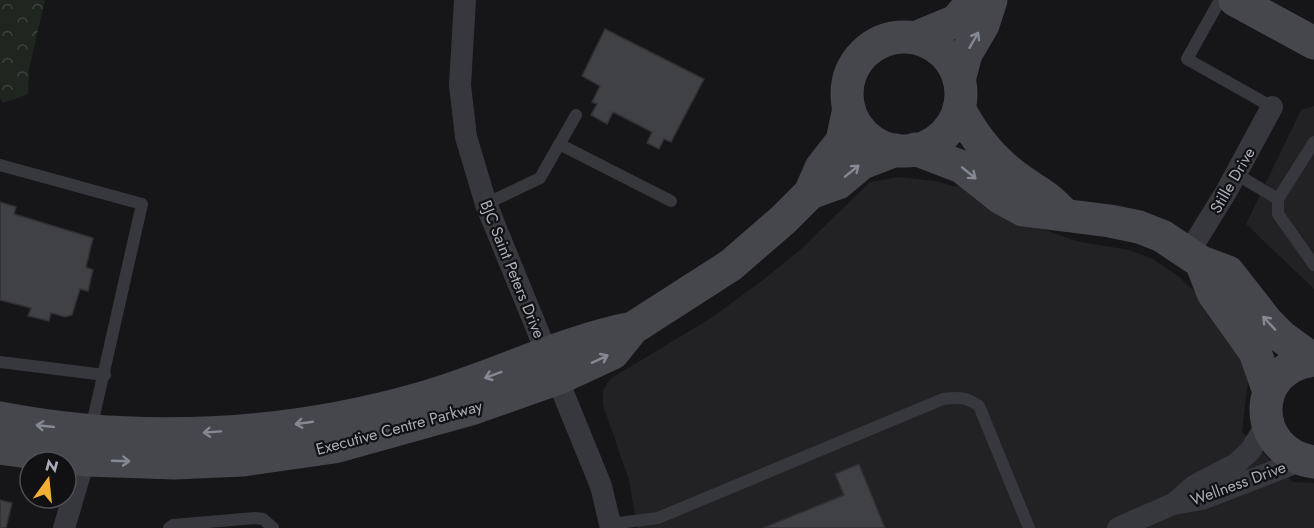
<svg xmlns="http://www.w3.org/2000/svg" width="1314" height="528" viewBox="0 0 1314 528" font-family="Jost,sans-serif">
<defs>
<pattern id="forest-crowns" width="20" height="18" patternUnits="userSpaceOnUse" patternTransform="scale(1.5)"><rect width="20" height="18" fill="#1e261f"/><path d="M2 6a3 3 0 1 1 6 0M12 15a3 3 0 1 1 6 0" fill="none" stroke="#3c433d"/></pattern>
</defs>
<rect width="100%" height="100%" fill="#161618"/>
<path fill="#222225" d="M1314 106V289L1246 224 1301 110Z
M899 177 936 181 955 187 965 182 1015 219 1076 241 1129 250 1153 259 1178 276 1195 292 1242 360 1248 381 1242 432 1293 482 1314 483V528H637L629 480 603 405V390L610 379 711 318 763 280 801 249 870 182Z"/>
<path fill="url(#forest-crowns)" d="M0 0H45L29 69 28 94 3 103 0 98Z"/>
<path fill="#404145" stroke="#303034" stroke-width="1.5" d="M605 29 704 79 671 142 664 139 659 149 647 143 652 132 613 112 607 124 591 115 597 104 592 102 600 86 582 76Z
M0 202 16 207 14 214 93 238 86 267 93 270 88 291 80 289 72 315 65 317 51 313 49 321 28 316 31 308 0 300Z
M859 464 885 528H763L844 495 835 474Z
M0 500 12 503 6 528H0Z"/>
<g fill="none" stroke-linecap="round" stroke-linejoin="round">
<path stroke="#37383d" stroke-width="12" d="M1220 0 1187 59 1272 107
M1314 142 1278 199V214L1314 265
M559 144 671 201
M0 165 142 204 91 429
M1236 174 1278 199
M486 204 540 178 576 115
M0 362 105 375
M611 524 658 518 943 399C958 397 967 397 979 406L1029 528
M169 528 173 525 255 518 263 519 273 528"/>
<path stroke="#37383d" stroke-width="22" d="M465 0 460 85 466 137 486 204 601 486 611 528
M1189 252 1226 192 1272 107
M1175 503 1194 486 1236 464 1250 451 1267 424
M64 528 88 447
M1118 528 1173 504 1202 499 1303 460"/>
<path stroke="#45474d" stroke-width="33" d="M1235 0 1314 43
M847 94a57 57 0 1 1 114 0a57 57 0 1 1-114 0Z
M915 38 956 21 966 9 990 1
M959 80 966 54 983 25 991 0
M959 108C974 138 995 163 1023 182 1041 194 1047 196 1063 213
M915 149 962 167 1001 198 1023 210 1110 221 1139 227 1162 236 1201 262 1228 272 1267 322 1282 337 1314 360
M810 193 838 183 862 163 896 150
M1201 262 1213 293 1255 352 1269 392
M1314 360C1250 367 1250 452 1314 462
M0 418C139 445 286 437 422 398 494 378 560 342 633 328
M0 448 86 460 174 463 243 460 334 447 474 408 559 378 613 353 633 328 731 265 783 220 810 193 821 168 842 141 849 108"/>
</g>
<defs><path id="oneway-shaft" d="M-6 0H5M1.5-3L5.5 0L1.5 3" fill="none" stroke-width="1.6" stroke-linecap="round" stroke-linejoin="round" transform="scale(1.5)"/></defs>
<g stroke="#858993">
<use href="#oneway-shaft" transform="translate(974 40) rotate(-60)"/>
<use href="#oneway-shaft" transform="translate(852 171) rotate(-39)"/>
<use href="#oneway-shaft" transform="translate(969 173) rotate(39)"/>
<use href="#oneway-shaft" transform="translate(1269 323) rotate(-133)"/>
<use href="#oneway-shaft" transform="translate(600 359) rotate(-25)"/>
<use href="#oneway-shaft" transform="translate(493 375) rotate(160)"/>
<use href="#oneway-shaft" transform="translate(304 423) rotate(172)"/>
<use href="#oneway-shaft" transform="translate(45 426) rotate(-174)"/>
<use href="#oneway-shaft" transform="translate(212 432) rotate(176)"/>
<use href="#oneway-shaft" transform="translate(121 461) rotate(2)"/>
</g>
<g text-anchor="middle" stroke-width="4.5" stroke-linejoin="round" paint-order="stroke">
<g font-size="16" fill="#a8adb8" stroke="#111113">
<text transform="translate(1232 180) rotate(-60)" y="6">Stille Drive</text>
<text transform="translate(513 269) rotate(68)" y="6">BJC Saint Peters Drive</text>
<text transform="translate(399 427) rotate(-15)" y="6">Executive Centre Parkway</text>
<text transform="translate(1238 483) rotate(-20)" y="6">Wellness Drive</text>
</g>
</g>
<g transform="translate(48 480) rotate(15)"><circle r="28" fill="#111113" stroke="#4d4f55" stroke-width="1.5"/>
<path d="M0-4.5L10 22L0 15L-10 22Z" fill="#f2b134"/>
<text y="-9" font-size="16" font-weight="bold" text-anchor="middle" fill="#a8adb8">N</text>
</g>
</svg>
